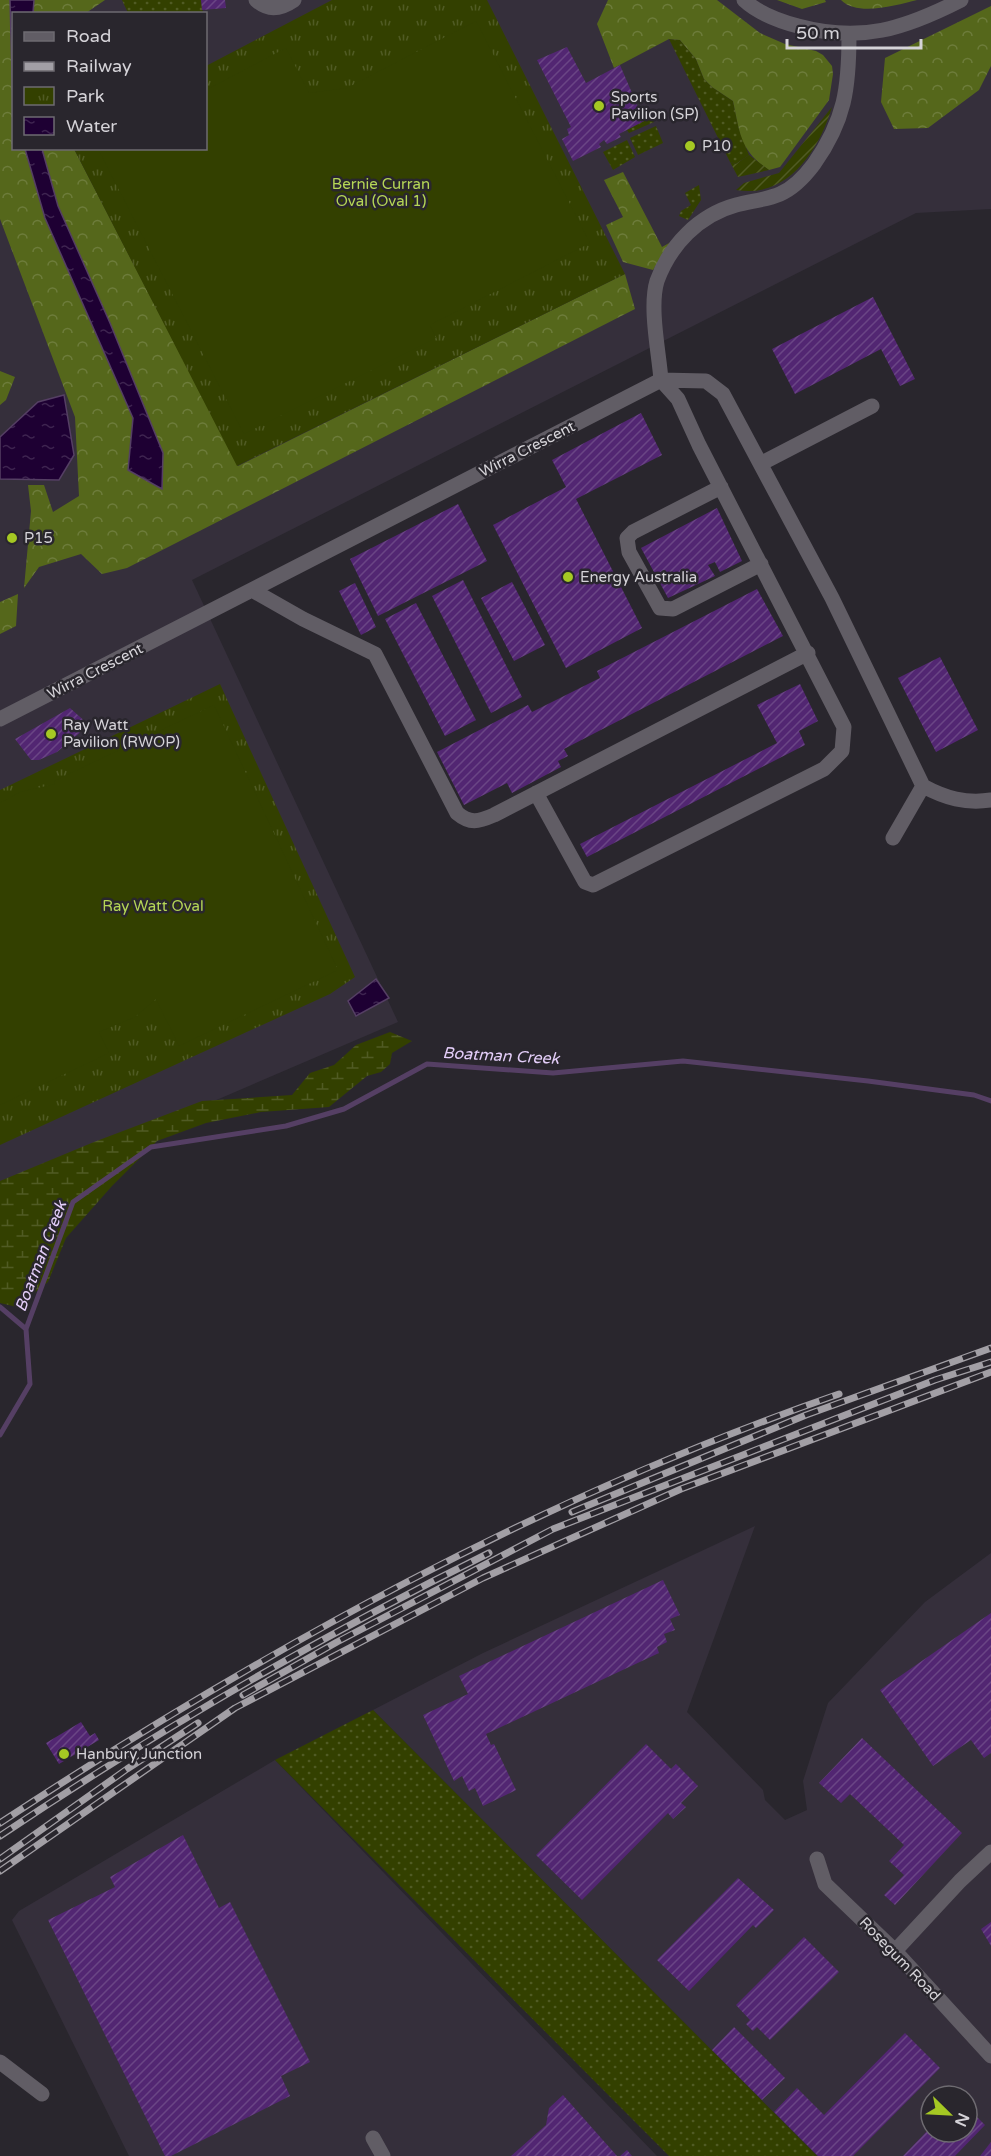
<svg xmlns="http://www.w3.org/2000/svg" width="991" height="2156" viewBox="0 0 991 2156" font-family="'Varela Round',sans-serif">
<defs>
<pattern id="grass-dots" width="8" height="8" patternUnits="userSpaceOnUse" patternTransform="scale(1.5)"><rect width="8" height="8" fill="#334000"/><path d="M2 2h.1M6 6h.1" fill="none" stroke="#505b24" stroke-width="1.8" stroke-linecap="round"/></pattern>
<pattern id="forest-crowns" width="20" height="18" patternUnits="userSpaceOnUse" patternTransform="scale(1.5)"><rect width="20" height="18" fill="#55671b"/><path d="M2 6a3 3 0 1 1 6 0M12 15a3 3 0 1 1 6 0" fill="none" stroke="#6d7c3b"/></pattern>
<pattern id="wetland-marsh" width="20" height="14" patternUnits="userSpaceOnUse" patternTransform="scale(1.5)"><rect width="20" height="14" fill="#334000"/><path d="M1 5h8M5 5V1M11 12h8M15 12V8" fill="none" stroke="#505b24"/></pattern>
<pattern id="park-tufts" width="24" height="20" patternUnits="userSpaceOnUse" patternTransform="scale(1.5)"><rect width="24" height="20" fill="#334000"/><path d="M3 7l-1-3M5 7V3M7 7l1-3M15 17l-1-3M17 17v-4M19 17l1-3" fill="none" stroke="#505b24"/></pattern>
<pattern id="garden-furrows" width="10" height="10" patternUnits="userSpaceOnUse" patternTransform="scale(1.5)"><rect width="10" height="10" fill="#334000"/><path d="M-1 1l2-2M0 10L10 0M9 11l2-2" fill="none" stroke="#505b24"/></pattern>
<pattern id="water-ripples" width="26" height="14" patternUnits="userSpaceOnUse" patternTransform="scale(1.5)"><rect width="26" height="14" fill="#1e0033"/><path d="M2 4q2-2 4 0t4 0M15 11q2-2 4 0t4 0" fill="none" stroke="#3e2450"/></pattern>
<pattern id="building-hatch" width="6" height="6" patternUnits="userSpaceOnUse" patternTransform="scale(1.5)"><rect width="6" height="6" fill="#522672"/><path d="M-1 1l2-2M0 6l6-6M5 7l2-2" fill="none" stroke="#6a4585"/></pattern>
</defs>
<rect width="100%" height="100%" fill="#29262d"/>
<path fill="#352f3b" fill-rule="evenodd" d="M0 0H991V209L916 213 192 580 398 1022 0 1193ZM14 14H206V148H14Z
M755 1526 687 1712 763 1790 765 1800 785 1820 807 1810 803 1781 828 1703 925 1602 991 1553V2156H817L373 1710 483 1653ZM931 2096H967V2132H931Z
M275 1760 657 2156H129L12 1920 19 1911Z"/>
<path fill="url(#grass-dots)" d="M122 0H201L203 13H128Z
M669 39 680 40 696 59 704 79 712 87 733 101 739 129 749 155 736 164 730 162Z
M643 108 654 122 629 133 627 130 644 121 640 109Z
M656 126 663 143 638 155 630 138Z
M627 140 635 157 613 170 603 152Z
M699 185 701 200 688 220 679 216 681 211 691 205 685 193Z
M373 1710 817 2156H669L275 1760Z"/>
<path fill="url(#forest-crowns)" d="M0 0H10L14 148 25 149 45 218 133 418 128 470 162 489 163 453 110 323 58 206 42 149H74L238 466 625 274 635 309 127 568 102 574 81 554 39 567 24 588 31 511 28 485H44L53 512 79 496 75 417 0 219Z
M34 0H105L86 13 33 14Z
M608 0H717L760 33 785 44 816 51 823 55 832 66 833 74 829 100 780 167 769 170C740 151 740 133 733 101L712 87 704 79 696 59 680 40 669 39 614 68 597 24Z
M777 0H825L826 2 802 9Z
M841 0H917C896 5 858 17 841 0Z
M991 6V66L979 90 928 128 894 129 881 102 885 58Z
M623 172 662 247 671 242 653 270 623 262 606 225 623 217 604 180Z
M0 371 15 377 6 400 0 405Z
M18 594 16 626 0 634V602Z"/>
<path fill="url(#wetland-marsh)" d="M390 1032 412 1041 392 1053 390 1064 381 1072 367 1076 329 1107 261 1112 206 1123 157 1141 112 1186 66 1238 48 1282 17 1307 0 1303V1181L94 1142 202 1101 292 1095 310 1073 334 1065 356 1045Z"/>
<path fill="url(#park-tufts)" d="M332 0H487L625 274 237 466 74 149 206 148V66Z
M220 684 355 977 330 994 0 1145V790Z"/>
<path fill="url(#garden-furrows)" d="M832 107C819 151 787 199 736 190L744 183 779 173Z
M749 155 769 170 738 177 730 162 736 164Z"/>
<path fill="#334000" d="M476 21 590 243 430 325 436 338 244 434 98 149 206 148V90L286 48 309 93 347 88Z
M214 705 338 970 179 1046 156 999 135 1017 99 1032 109 1053 0 1105V803L20 792 55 784 54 781Z"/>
<path fill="url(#water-ripples)" stroke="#553f64" stroke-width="1.5" d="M10 0H34L33 13 14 14 13 109Z
M25 149H42L58 206 110 323 163 453 162 489 128 470 133 418 45 218Z
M64 395 74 455 59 480 0 479V437L38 402Z
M376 979 389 998 356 1016 348 1001Z"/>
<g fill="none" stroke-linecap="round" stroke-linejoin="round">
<path stroke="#553f64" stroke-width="5" d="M0 1307 26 1329
M0 1435 30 1384 26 1329 73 1202 151 1147 286 1126 344 1109 427 1064 553 1073 683 1061 868 1081 974 1095 991 1101"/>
</g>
<path fill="url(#building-hatch)" d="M201 0H225L226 8 202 10Z
M567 47 586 83 620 65 644 121 619 134 621 137 607 144 604 140 599 144 601 147 573 161 562 139 569 135 567 129 571 127 537 60Z
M873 297 915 379 900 386 881 349 795 394 772 349Z
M641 413 662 455 576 499 642 628 566 668 493 525 566 487 552 460Z
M458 504 487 561 378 616 350 559Z
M717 508 742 561 720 572 715 562 708 565 715 576 668 598 641 548Z
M463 580 522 697 491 713 432 596Z
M512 582 545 645 514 661 481 598Z
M355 583 376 627 361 635 339 591Z
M757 589 783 636 564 749 568 756 558 761 561 767 512 793 507 783 464 805 437 752 528 705 532 712 600 678 597 671Z
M416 603 476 720 445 736 385 619Z
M940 657 978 730 936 752 898 678Z
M800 684 818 721 799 731 805 745 587 857 580 844 777 743 757 705Z
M70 708 89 725 57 752 39 760H31L15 739Z
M663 1580 680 1615 670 1619 675 1630 664 1634 667 1642 657 1647 659 1653 486 1734 491 1745 494 1744 516 1790 483 1806 475 1788 469 1791 462 1776 454 1781 423 1715 468 1694 459 1676Z
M991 1613V1753L984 1758 971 1740 933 1766 880 1690Z
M81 1722 90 1736 95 1733 99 1740 59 1764 46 1743Z
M862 1738 962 1833 895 1905 884 1895 904 1875 889 1861 904 1845 850 1794 841 1803 819 1783Z
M646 1744 671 1769 676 1764 698 1786 681 1803 686 1807 673 1819 668 1813 582 1900 536 1855Z
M183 1835 219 1908 230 1902 310 2062 281 2076 290 2096 171 2156H165L48 1920 115 1887 110 1877Z
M738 1878 774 1910 756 1928 753 1925 689 1991 657 1960Z
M991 1922V1946L981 1929Z
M804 1937 839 1972 770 2040 757 2027 753 2031 746 2024 750 2020 736 2005Z
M734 2027 785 2078 762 2100 712 2050Z
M905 2033 940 2068 853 2156H818L774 2112 797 2088 824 2115Z
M563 2095 617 2156H511L546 2125 549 2108Z
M967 2107 985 2125 955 2156H903L931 2127V2132H967Z
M991 2142V2156H980Z
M627 2150 632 2156H620Z"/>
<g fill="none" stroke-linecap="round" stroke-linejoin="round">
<path stroke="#615d65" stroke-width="15" d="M256 0C268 11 281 9 294 0
M744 0C758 13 779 21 798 26 861 43 904 29 961 0
M762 463 872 406
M721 487 633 532 627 538 629 552 660 608 673 609 761 564
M252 590 303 619 375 654 457 813C470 824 478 822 494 815L808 653
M0 719 661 380C659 353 649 307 657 281 670 245 699 215 736 205 751 201 766 200 780 194 794 188 805 176 814 164 845 120 849 88 849 35
M923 786C945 798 966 804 991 800
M536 793 585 882 593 885 824 769 842 751 844 727 699 445 678 399 661 380 706 381 723 394 832 598 923 786 893 838
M817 1859 825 1884 895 1951 991 2056
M895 1951 960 1881 991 1852
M0 2062 42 2094
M373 2138 383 2156"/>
<g stroke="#a29fa5" stroke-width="7">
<path id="rail" d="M572 1512 806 1415 991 1348
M243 1695 337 1642 553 1529 935 1380 991 1362
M0 1823C263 1650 541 1497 839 1394
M0 1836C157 1731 319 1637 489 1553
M0 1859 127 1769 198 1723
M0 1871 235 1708 483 1578 681 1489 991 1372"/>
</g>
<use href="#rail" stroke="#29262d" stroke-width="4.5" stroke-dasharray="14" stroke-linecap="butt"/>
</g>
<g fill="#a5c823" stroke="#29262d" stroke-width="2">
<circle cx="599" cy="106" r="6"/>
<circle cx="690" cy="146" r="6"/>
<circle cx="12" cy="538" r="6"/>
<circle cx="568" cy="577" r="6"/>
<circle cx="51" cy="734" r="6"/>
<circle cx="64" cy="1754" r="6"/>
</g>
<g text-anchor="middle" stroke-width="5" stroke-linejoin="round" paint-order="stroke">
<g font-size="15" fill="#d5d3d8" stroke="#29262d" text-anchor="start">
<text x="611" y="102">Sports<tspan x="611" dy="17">Pavilion (SP)</tspan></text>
<text x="702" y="151">P10</text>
<text x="24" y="543">P15</text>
<text x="580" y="582">Energy Australia</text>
<text x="63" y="730">Ray Watt<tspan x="63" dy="17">Pavilion (RWOP)</tspan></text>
<text x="76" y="1759">Hanbury Junction</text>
</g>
<g font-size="15" fill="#b5d656" stroke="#29262d">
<text x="381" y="189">Bernie Curran<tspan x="381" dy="17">Oval (Oval 1)</tspan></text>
<text x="153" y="911">Ray Watt Oval</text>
</g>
<g font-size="15" fill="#d5d3d8" stroke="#29262d">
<text transform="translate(527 449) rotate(-27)" y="5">Wirra Crescent</text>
<text transform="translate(95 671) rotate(-27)" y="5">Wirra Crescent</text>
<text transform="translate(900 1959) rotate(46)" y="5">Rosegum Road</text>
</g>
<g font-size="16" font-style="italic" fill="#e4cef9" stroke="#29262d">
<text transform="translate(501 1055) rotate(3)" y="6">Boatman Creek</text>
<text transform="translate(40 1256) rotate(-69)" y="6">Boatman Creek</text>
</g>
</g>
<rect x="12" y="12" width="195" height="138" fill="#29262d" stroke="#6e6b71" stroke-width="1.5"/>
<rect x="24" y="32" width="30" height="9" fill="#615d65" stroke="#6e6b71" stroke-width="1.5"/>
<text x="66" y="42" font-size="18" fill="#d5d3d8">Road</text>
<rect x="24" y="62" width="30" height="9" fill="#a29fa5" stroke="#6e6b71" stroke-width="1.5"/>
<text x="66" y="72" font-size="18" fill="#d5d3d8">Railway</text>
<rect x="24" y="87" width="30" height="18" fill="url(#park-tufts)" stroke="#6e6b71" stroke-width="1.5"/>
<text x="66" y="102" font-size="18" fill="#d5d3d8">Park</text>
<rect x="24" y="117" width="30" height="18" fill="url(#water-ripples)" stroke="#6e6b71" stroke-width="1.5"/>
<text x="66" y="132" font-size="18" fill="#d5d3d8">Water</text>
<g transform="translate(949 2114) rotate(114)"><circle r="28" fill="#29262d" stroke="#6e6b71" stroke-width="1.5"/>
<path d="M0-4.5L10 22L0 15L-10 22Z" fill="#a5c823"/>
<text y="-9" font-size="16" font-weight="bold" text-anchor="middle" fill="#d5d3d8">N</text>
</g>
<path d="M787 39v9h134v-9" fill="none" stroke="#d5d3d8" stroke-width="3"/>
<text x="796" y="39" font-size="18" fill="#d5d3d8" stroke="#29262d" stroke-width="4.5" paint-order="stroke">50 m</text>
</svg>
